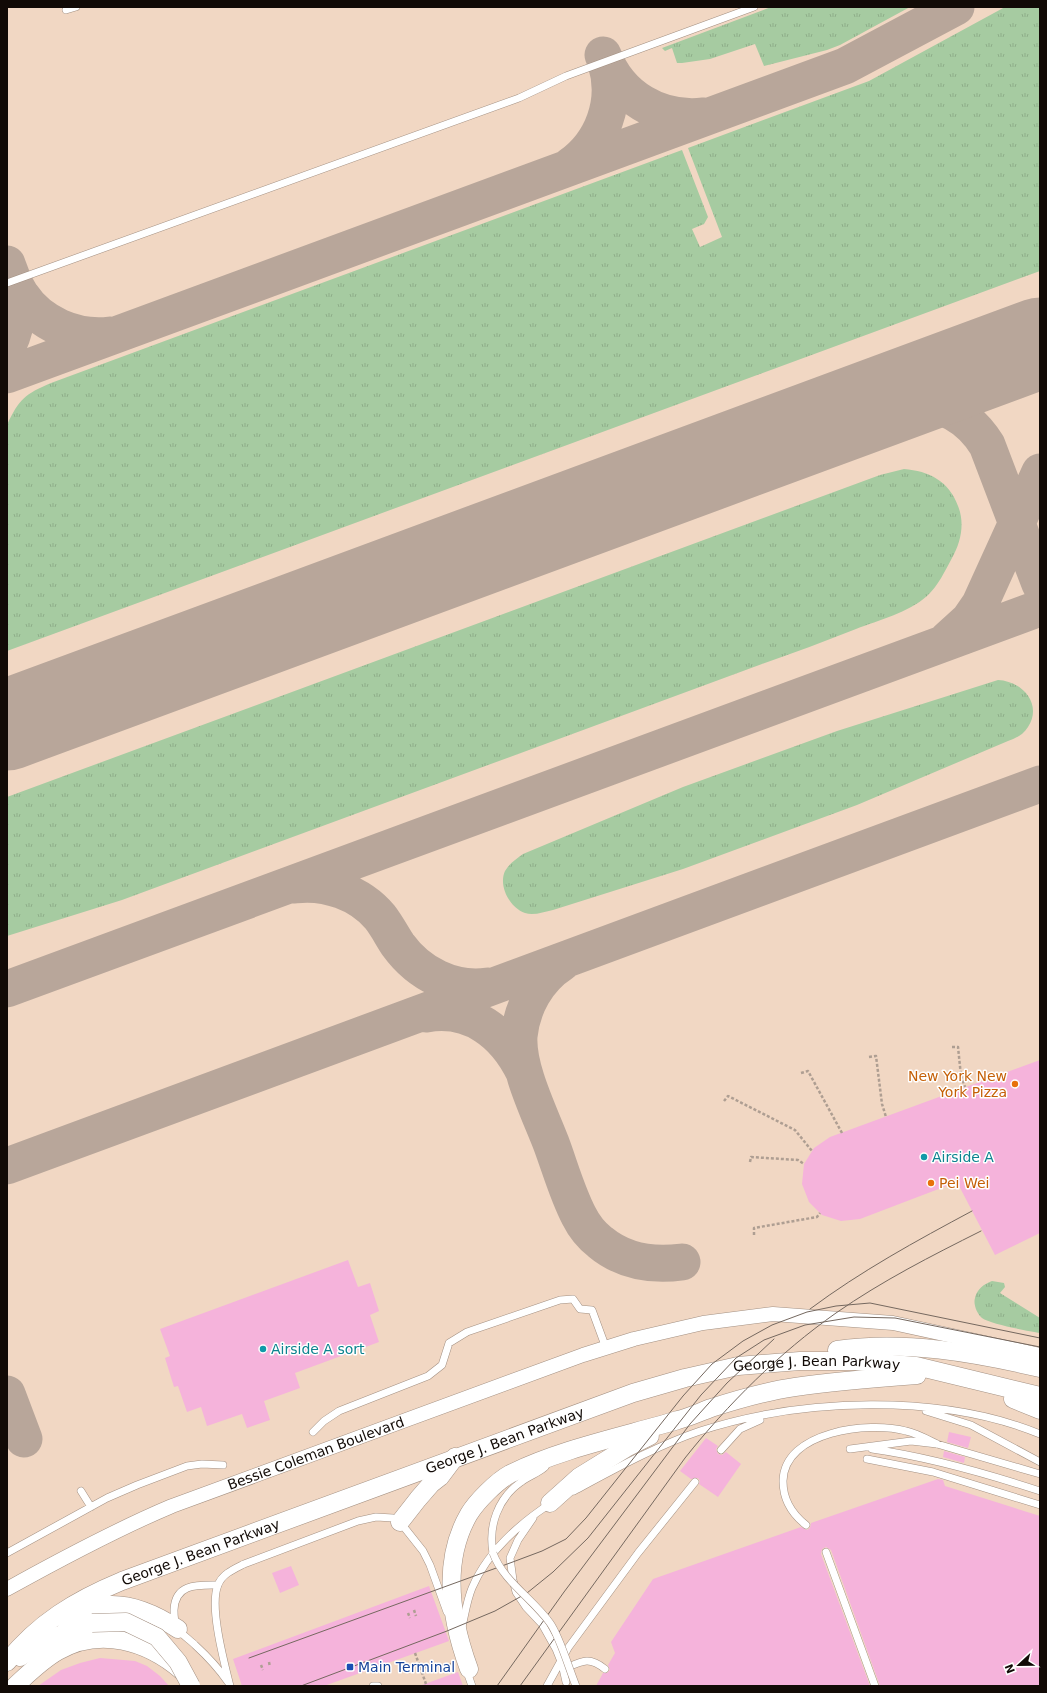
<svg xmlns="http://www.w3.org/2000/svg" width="1047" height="1693" viewBox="0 0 1047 1693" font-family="'DejaVu Sans',sans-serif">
<defs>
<pattern id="grass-tufts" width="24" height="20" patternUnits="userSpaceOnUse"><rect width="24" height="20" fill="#a6cba1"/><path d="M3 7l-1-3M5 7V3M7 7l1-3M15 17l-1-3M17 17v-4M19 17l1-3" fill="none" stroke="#8ead89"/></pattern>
</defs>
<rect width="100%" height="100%" fill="#fae5d6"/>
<path fill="#f1d7c3" d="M7 7H1040V1686H7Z"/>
<path fill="url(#grass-tufts)" d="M771 7H910L840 45 827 50 764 66 755 44 710 59 682 63H677L672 48 665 51 662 48Z
M1005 7H1040V271L7 651V425C19 399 25 394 51 383L682 150 708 217 704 224 692 229 700 247 722 237 688 148 869 81Z
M904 469C929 471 949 481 958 506 965 523 961 542 952 558 945 571 938 586 927 596 908 613 879 620 856 629 825 641 794 653 762 664L122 900 7 936V797L880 475Z
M998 680C1022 681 1043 704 1028 727 1023 735 1016 738 1008 741L857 805 683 869 553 910C544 912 533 916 525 913 510 908 498 886 505 871 510 863 516 859 523 854L683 787 837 731Z
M992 1281 1004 1283 1005 1287 1000 1293 1040 1318V1333C1028 1331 990 1324 982 1318 977 1314 973 1304 975 1298 977 1289 984 1284 992 1281Z"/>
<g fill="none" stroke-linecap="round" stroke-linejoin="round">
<path stroke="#b8a69a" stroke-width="37" d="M603 55C619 97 659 121 704 116
M570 166C603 143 618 101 606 63
M7 264C11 275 14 285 21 295 40 324 76 339 110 335
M7 348C17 327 21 305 14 283
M7 375 845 66 956 7
M759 447 872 409C918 395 961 403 987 445L1040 584
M947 640 969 620 980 604 1040 472
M7 725 14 722
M295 885C326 881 360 893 380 917 387 926 392 936 398 945 419 974 453 991 488 986
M562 963C537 979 522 1007 519 1036 517 1068 539 1112 551 1143 560 1167 567 1193 579 1216 584 1226 591 1235 600 1242 624 1262 652 1266 682 1262
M7 989 1040 608
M426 1014C471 1006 505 1033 524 1072
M7 1166 1040 784
M7 1394 24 1439"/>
<path stroke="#b8a69a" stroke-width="91" d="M7 725 1040 343"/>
</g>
<path fill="#f5b3db" d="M1040 1060V1233L995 1255 957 1182 860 1219 841 1221 822 1215 809 1202 802 1184 804 1164 814 1148 830 1137Z
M348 1260 358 1287 370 1283 379 1311 370 1315 379 1342 295 1373 300 1388 264 1401 270 1420 247 1428 242 1414 207 1426 201 1407 187 1412 178 1386 174 1387 165 1358 170 1356 160 1329Z
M949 1432 971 1437 968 1448 947 1442Z
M706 1438 718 1446 716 1449 718 1454 722 1455 726 1452 741 1464 718 1497 699 1484 700 1481 698 1478 691 1479 680 1471Z
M944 1451 965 1457 964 1463 943 1457Z
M938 1479 943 1480 945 1486 1040 1516V1686H880L831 1550 826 1547 822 1549 821 1554 870 1686H596L603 1673H607L610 1670 608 1665 615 1653 611 1642 653 1579 801 1527 807 1530 810 1528 811 1523Z
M291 1566 299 1585 280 1593 272 1573Z
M429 1586 449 1641 324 1686H242L233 1659Z
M100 1658 135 1661 147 1666 160 1676 169 1686H38L61 1670 80 1663Z
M458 1672 463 1686H422V1685Z"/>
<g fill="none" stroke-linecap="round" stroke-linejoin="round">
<g stroke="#a39082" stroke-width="8">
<path id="service" d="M66 10 76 7
M7 283 519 98 566 76 754 7
M926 1411 971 1425 1040 1462
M313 1432 324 1421 339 1411 428 1376 442 1365 449 1343 467 1332 560 1300 573 1299 580 1309 592 1310 606 1348
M850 1449 911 1441 937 1444 1040 1474
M872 1449C929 1457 985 1473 1040 1491
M721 1450 740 1429 760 1420
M867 1459 933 1472 1040 1505
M81 1491 91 1507
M574 1491C615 1469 656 1446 700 1431 802 1398 940 1393 1040 1434
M533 1518 518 1540 510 1558 513 1580 516 1592 526 1607 542 1624 556 1649 562 1664 566 1682
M806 1525C792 1514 783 1500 783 1481 784 1431 869 1421 906 1431 916 1433 927 1439 937 1444
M826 1552 875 1686
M7 1553 107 1498 137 1485 187 1466 202 1464 223 1465
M493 1553C488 1526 498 1498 521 1482 528 1476 539 1473 545 1467
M218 1585C198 1585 175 1583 174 1610 174 1616 174 1622 177 1628 181 1634 190 1640 195 1645 207 1656 219 1669 228 1682
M462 1627C465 1614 467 1600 472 1588 487 1553 519 1524 551 1503
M466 1669 472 1686
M564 1669C582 1661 589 1656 605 1669
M230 1686C224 1662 209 1606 218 1585 222 1574 234 1569 244 1564L358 1521 376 1517 393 1518 400 1522 423 1551 430 1565 447 1612
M373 1686H378
M547 1686 568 1648 638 1553 695 1482"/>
</g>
<g stroke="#a39082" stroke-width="15">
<g id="minor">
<path id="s1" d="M7 1589C61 1559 115 1530 172 1506L583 1355 634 1339 703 1323 773 1314 893 1323 1040 1355"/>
</g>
</g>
<g stroke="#a39082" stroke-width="19">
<g id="tertiary">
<path d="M837 1350C904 1340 975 1353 1040 1368"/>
<path d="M1013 1399 1040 1410"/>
<path d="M550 1503 579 1477 626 1448 650 1436"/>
<path d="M400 1522 418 1499 431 1484 440 1477 455 1457"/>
<path d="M64 1619C78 1614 94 1606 109 1605 134 1604 157 1615 178 1629"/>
<path d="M20 1657 52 1638 92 1623"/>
<path id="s2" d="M7 1662C38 1623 76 1600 122 1581L633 1393 685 1378 738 1366 800 1361H855L916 1366 1040 1396"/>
<path d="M469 1669C451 1620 441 1562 469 1514 477 1501 497 1481 510 1474 560 1449 624 1436 678 1420 690 1417 700 1412 711 1408 739 1399 767 1391 795 1387 835 1381 876 1378 917 1375"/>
<path d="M15 1686C28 1674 42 1660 58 1651 100 1627 147 1641 182 1671"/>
</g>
</g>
<path stroke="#ae9e92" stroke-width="2.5" stroke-dasharray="3 2" stroke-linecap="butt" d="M952 1047H958L961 1076 965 1087
M869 1057 876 1056 882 1104 886 1117
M801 1073 808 1071 842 1133
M724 1101 728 1096 795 1130 812 1151
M750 1162 751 1157 798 1160 804 1164
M754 1235V1228L817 1217 820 1213
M414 1610 416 1616
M408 1613 410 1618
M415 1653 426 1684
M269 1662 270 1667
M261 1665 263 1670
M420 1668 451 1664"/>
<use href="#service" stroke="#fff" stroke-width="7"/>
<use href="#minor" stroke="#fff" stroke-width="14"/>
<use href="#tertiary" stroke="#fff" stroke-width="18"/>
<path stroke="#75685f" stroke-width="1" d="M810 1309C861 1271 916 1241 972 1211
M249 1658 510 1563 542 1551 566 1539 586 1518 683 1396 712 1364 743 1341 772 1325 807 1312 836 1306 870 1303 1040 1338
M301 1686 447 1631 495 1611 527 1593 553 1572 588 1538 701 1395 736 1358 764 1340 805 1325 854 1317 895 1318 1040 1347
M497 1686 564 1592 690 1424 727 1383 774 1339
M520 1686 685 1458C728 1404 779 1353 836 1313 882 1281 931 1256 981 1231"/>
<g stroke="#a39082" stroke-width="8" stroke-linecap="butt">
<path id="service-bridge" d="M493 1553C503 1581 533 1599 550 1623 560 1637 569 1669 576 1686"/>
</g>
<g stroke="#a39082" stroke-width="19" stroke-linecap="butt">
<path id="tertiary-bridge" d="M92 1623 126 1622 157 1637 178 1662 191 1686"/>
</g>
<use href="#service-bridge" stroke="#fff" stroke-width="7"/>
<use href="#tertiary-bridge" stroke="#fff" stroke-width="18"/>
</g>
<g fill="#e8710a" stroke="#fff" stroke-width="1.5">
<circle cx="1015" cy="1084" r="4"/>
<circle cx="931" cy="1183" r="4"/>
</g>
<g fill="#0f9aa8" stroke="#fff" stroke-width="1.5">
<circle cx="924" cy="1157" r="4"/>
<circle cx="263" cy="1349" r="4"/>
</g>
<rect fill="#1a4fb4" stroke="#fff" stroke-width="1.5" x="346" y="1663" width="8" height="8" rx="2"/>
<g text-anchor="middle" stroke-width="3" stroke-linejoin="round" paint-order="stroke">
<g font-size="14" fill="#c56008" stroke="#fff" text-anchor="end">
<text x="1007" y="1081">New York New<tspan x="1007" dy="16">York Pizza</tspan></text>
<text x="939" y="1188" text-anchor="start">Pei Wei</text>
</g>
<g font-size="14" fill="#0d838f" stroke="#fff" text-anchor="start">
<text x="932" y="1162">Airside A</text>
<text x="271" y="1354">Airside A sort</text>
</g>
<g font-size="14" fill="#110a06" stroke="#fff">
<text dy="5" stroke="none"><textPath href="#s2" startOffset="874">George J. Bean Parkway</textPath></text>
<text dy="5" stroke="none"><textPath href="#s2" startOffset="550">George J. Bean Parkway</textPath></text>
<text dy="5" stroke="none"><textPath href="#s1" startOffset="338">Bessie Coleman Boulevard</textPath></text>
<text dy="5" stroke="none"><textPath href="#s2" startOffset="226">George J. Bean Parkway</textPath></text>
</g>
<g font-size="14" fill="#164399" stroke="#fff" text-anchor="start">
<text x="358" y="1672">Main Terminal</text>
</g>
</g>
<rect width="1047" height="1693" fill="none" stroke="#110a06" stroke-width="16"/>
<g transform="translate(1019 1665) rotate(248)" stroke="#ffffff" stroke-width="3" paint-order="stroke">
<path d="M0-3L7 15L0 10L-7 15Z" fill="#110a06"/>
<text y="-6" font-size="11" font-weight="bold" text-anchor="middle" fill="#110a06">N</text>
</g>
</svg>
